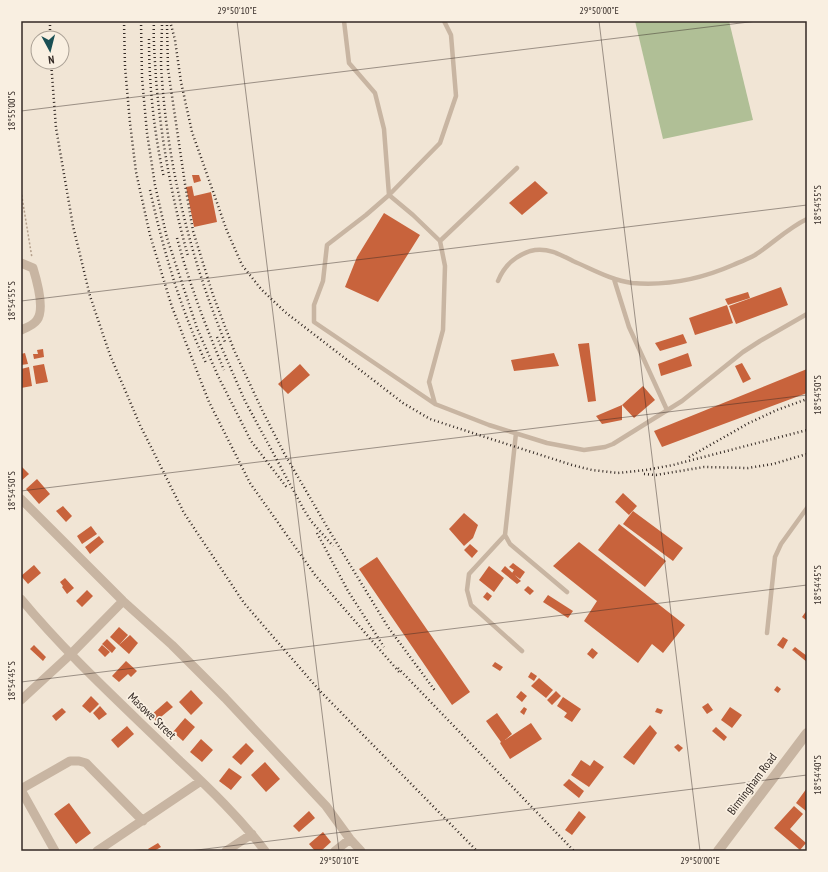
<svg xmlns="http://www.w3.org/2000/svg" width="828" height="872" viewBox="0 0 828 872" font-family="'PT Sans Narrow',sans-serif">
<rect width="100%" height="100%" fill="#f1e5d5"/>
<path fill="#b0bf96" d="M635 21H729L753 120 663 139Z"/>
<path fill="#c8633c" d="M192 175H199L201 181 194 183Z
M535 181 548 193 522 215 509 203Z
M192 186 194 196 211 192 217 222 194 227 186 187Z
M384 213 420 235 378 302 345 287 357 257Z
M781 287 788 305 736 324 729 306Z
M748 292 750 298 728 305 725 299Z
M727 305 733 323 695 335 689 318Z
M683 334 687 343 660 351 655 343Z
M589 343 596 401 588 402 578 344Z
M43 349 44 357 34 359 33 354H38L37 350Z
M25 353 28 364 21 365V354Z
M554 353 559 366 514 371 511 360Z
M688 353 692 366 661 376 658 364Z
M742 363 751 379 743 383 735 366Z
M44 364 48 382 36 384 33 366Z
M300 364 310 375 288 394 278 384Z
M29 367 32 386 21 388V369Z
M807 369V393L662 447 654 431Z
M643 386 655 400 634 418 622 405Z
M622 405V420L602 424 596 416Z
M21 466 29 474 21 481Z
M37 479 50 494 39 504 26 489Z
M623 493 637 506 629 515 615 502Z
M63 506 72 516 66 522 56 511Z
M633 511 683 548 673 561 623 524Z
M464 513 478 525 473 538 464 546 449 529Z
M619 524 666 561 645 587 598 550Z
M91 526 97 534 82 544 77 536Z
M99 536 104 542 90 554 85 547Z
M579 542 685 625 663 653 652 644 638 663 584 621 597 601 553 566Z
M470 544 478 551 472 558 464 550Z
M377 557 470 692 452 705 359 569Z
M513 563 525 572 520 579 512 573 514 570 509 567Z
M34 565 41 573 28 584 21 576Z
M489 566 504 578 494 592 479 580Z
M505 566 521 581 517 584 501 571Z
M65 578 74 588 67 594 62 587 63 586 60 582Z
M528 586 534 591 530 595 524 590Z
M87 590 93 596 82 607 76 601Z
M487 592 492 596 488 601 483 597Z
M548 595 573 611 568 618 543 602Z
M807 610V621L802 617Z
M119 627 128 635 119 645 110 637Z
M130 635 138 643 129 654 119 645Z
M783 637 788 640 783 649 777 645Z
M107 639 116 648 112 653 102 644Z
M34 645 46 657 43 661 30 649Z
M102 645 110 652 105 657 98 650Z
M795 647 807 656V662L792 650Z
M592 648 598 653 593 659 587 654Z
M126 661 137 671 131 677 128 674 119 682 112 676Z
M495 662 503 667 500 671 492 666Z
M531 672 537 676 534 681 528 677Z
M539 678 553 690 546 698 531 686Z
M777 686 781 689 778 693 774 690Z
M191 690 203 703 191 715 179 702Z
M521 691 527 696 522 702 516 697Z
M556 691 561 696 552 705 547 700Z
M91 696 99 704 90 713 82 706Z
M563 697 581 709 572 722 564 717 567 713 557 706Z
M167 701 173 707 156 721 151 715Z
M708 703 713 710 707 714 702 707Z
M100 706 107 714 99 720 93 713Z
M524 707 527 709 524 715 520 712Z
M730 707 742 715 732 728 721 720Z
M62 708 66 712 56 721 52 716Z
M657 708 663 710 661 714 655 712Z
M497 713 512 734 505 740 531 723 542 739 510 759 500 743 501 742 486 721Z
M185 718 195 727 183 741 173 732Z
M650 725 657 733 634 765 623 757Z
M127 726 134 734 118 748 111 740Z
M716 727 727 737 724 741 712 731Z
M201 739 213 750 202 762 190 752Z
M246 743 254 751 241 765 232 757Z
M678 744 683 748 679 752 674 747Z
M581 760 590 766 594 760 604 767 589 787 571 775Z
M265 762 280 779 266 792 251 775Z
M229 768 242 777 231 790 219 781Z
M569 779 584 791 579 798 563 785Z
M807 788V810L806 811 796 803Z
M69 803 91 833 76 844 54 814Z
M794 806 803 814 790 829 806 843 800 850 774 828Z
M309 811 315 818 299 832 293 826Z
M579 811 586 817 572 835 565 830Z
M323 832 331 842 321 851H315L309 844Z
M158 843 161 847 154 851H149L148 849Z"/>
<g fill="none" stroke-linecap="round" stroke-linejoin="round">
<path stroke="#b49f8c" stroke-width="1.5" stroke-dasharray="2 2" stroke-linecap="butt" d="M21 191 32 258"/>
<path stroke="#c8b5a2" stroke-width="4.5" d="M344 21 349 63 375 93 384 129 389 195 413 215 440 241 445 266 443 330 429 382 435 404 489 425 547 443 584 450 605 447 613 444 682 401 743 352 760 341 807 314
M440 241 517 168
M614 279 629 327 667 410
M498 281C502 271 507 264 516 258 522 254 528 251 535 250 549 248 561 255 573 261 592 269 611 280 632 283 667 286 701 279 733 265 740 262 748 259 755 255 772 244 788 228 807 219
M435 404 314 322V305L323 281 327 245 366 215 389 195 440 143 456 96 451 35 444 21
M516 433 505 535 510 544 567 592
M505 535 469 574 467 590 471 605 522 651
M767 633 775 557 781 544 807 508"/>
<path stroke="#c8b5a2" stroke-width="9" d="M21 263 33 268C37 281 45 309 37 320 34 325 26 328 21 330
M21 499 123 601 172 645 225 698 326 806 350 839 361 851
M21 599C69 657 126 708 180 761 210 789 240 818 265 851
M21 700 71 654 123 601
M21 789 70 761H79L86 763 143 821
M21 790 55 851
M97 851 201 781
M226 851 252 834
M335 851 350 839"/>
<path stroke="#c8b5a2" stroke-width="10" d="M718 851 807 733"/>
<path stroke="#332924" stroke-width="2.5" stroke-dasharray="1 3" stroke-linecap="butt" d="M50 21V38
M124 21 125 67 130 123 136 172 150 235 172 307 209 402 250 483 315 575 400 673
M141 21 142 78 147 133 155 185 167 238 197 328 218 376 251 441 288 489
M154 21C153 40 155 60 156 79 161 139 172 199 188 256
M162 21C162 35 161 50 161 64 166 159 189 255 225 342
M170 21 175 40 181 82 192 132 227 231 242 265 261 289 285 312 403 403 430 419 488 438 572 465 592 470 618 473 646 470 673 465 807 430
M167 25 168 69 185 184 193 231 213 295 234 350 263 412 284 453 330 532 388 627 436 692
M149 39C149 86 154 132 164 178
M51 62 56 128 73 226 90 296 110 355 140 425 184 513 244 603 319 690 477 851
M150 190C163 249 180 308 206 363
M177 238C189 283 206 327 224 370
M217 337 245 401 304 510 311 521 333 546
M689 457 749 423 777 410 807 399
M644 474 656 475 704 467 748 468 773 464 807 454
M317 533 348 591 384 647
M398 668 574 851"/>
</g>
<path fill="none" stroke="#332924" stroke-width="1" stroke-opacity="0.45" d="M237 21 339 851M599 21 700 851M21 111 757 21M21 301 807 205M21 491 807 395M21 682 807 585M189 851 807 775"/>
<g text-anchor="middle" stroke-width="3.5" stroke-linejoin="round" paint-order="stroke">
<g font-size="12" fill="#332924" stroke="#f9efe1">
<text transform="translate(152 716) rotate(44)" y="4">Masowe Street</text>
<text transform="translate(752 784) rotate(-53)" y="4">Birmingham Road</text>
</g>
</g>
<rect width="828" height="872" fill="none" stroke="#f9efe1" stroke-width="44"/>
<g transform="translate(50 50) rotate(173)"><circle r="19" fill="#f9efe1" stroke="#aaa095"/>
<path d="M0-3L7 15L0 10L-7 15Z" fill="#1a4f54"/>
<text y="-6" font-size="11" font-weight="bold" text-anchor="middle" fill="#332924">N</text>
</g>
<rect x="22" y="22" width="784" height="828" fill="none" stroke="#332924" stroke-width="1.5"/>
<g font-size="10" text-anchor="middle" fill="#332924">
<text x="237" y="14">29°50'10"E</text>
<text x="599" y="14">29°50'00"E</text>
<text transform="translate(11 111) rotate(-90)" y="4">18°55'00"S</text>
<text transform="translate(817 205) rotate(-90)" y="4">18°54'55"S</text>
<text transform="translate(11 301) rotate(-90)" y="4">18°54'55"S</text>
<text transform="translate(817 395) rotate(-90)" y="4">18°54'50"S</text>
<text transform="translate(11 491) rotate(-90)" y="4">18°54'50"S</text>
<text transform="translate(817 585) rotate(-90)" y="4">18°54'45"S</text>
<text transform="translate(11 681) rotate(-90)" y="4">18°54'45"S</text>
<text transform="translate(817 775) rotate(-90)" y="4">18°54'40"S</text>
<text x="339" y="864">29°50'10"E</text>
<text x="700" y="864">29°50'00"E</text>
</g>
</svg>
